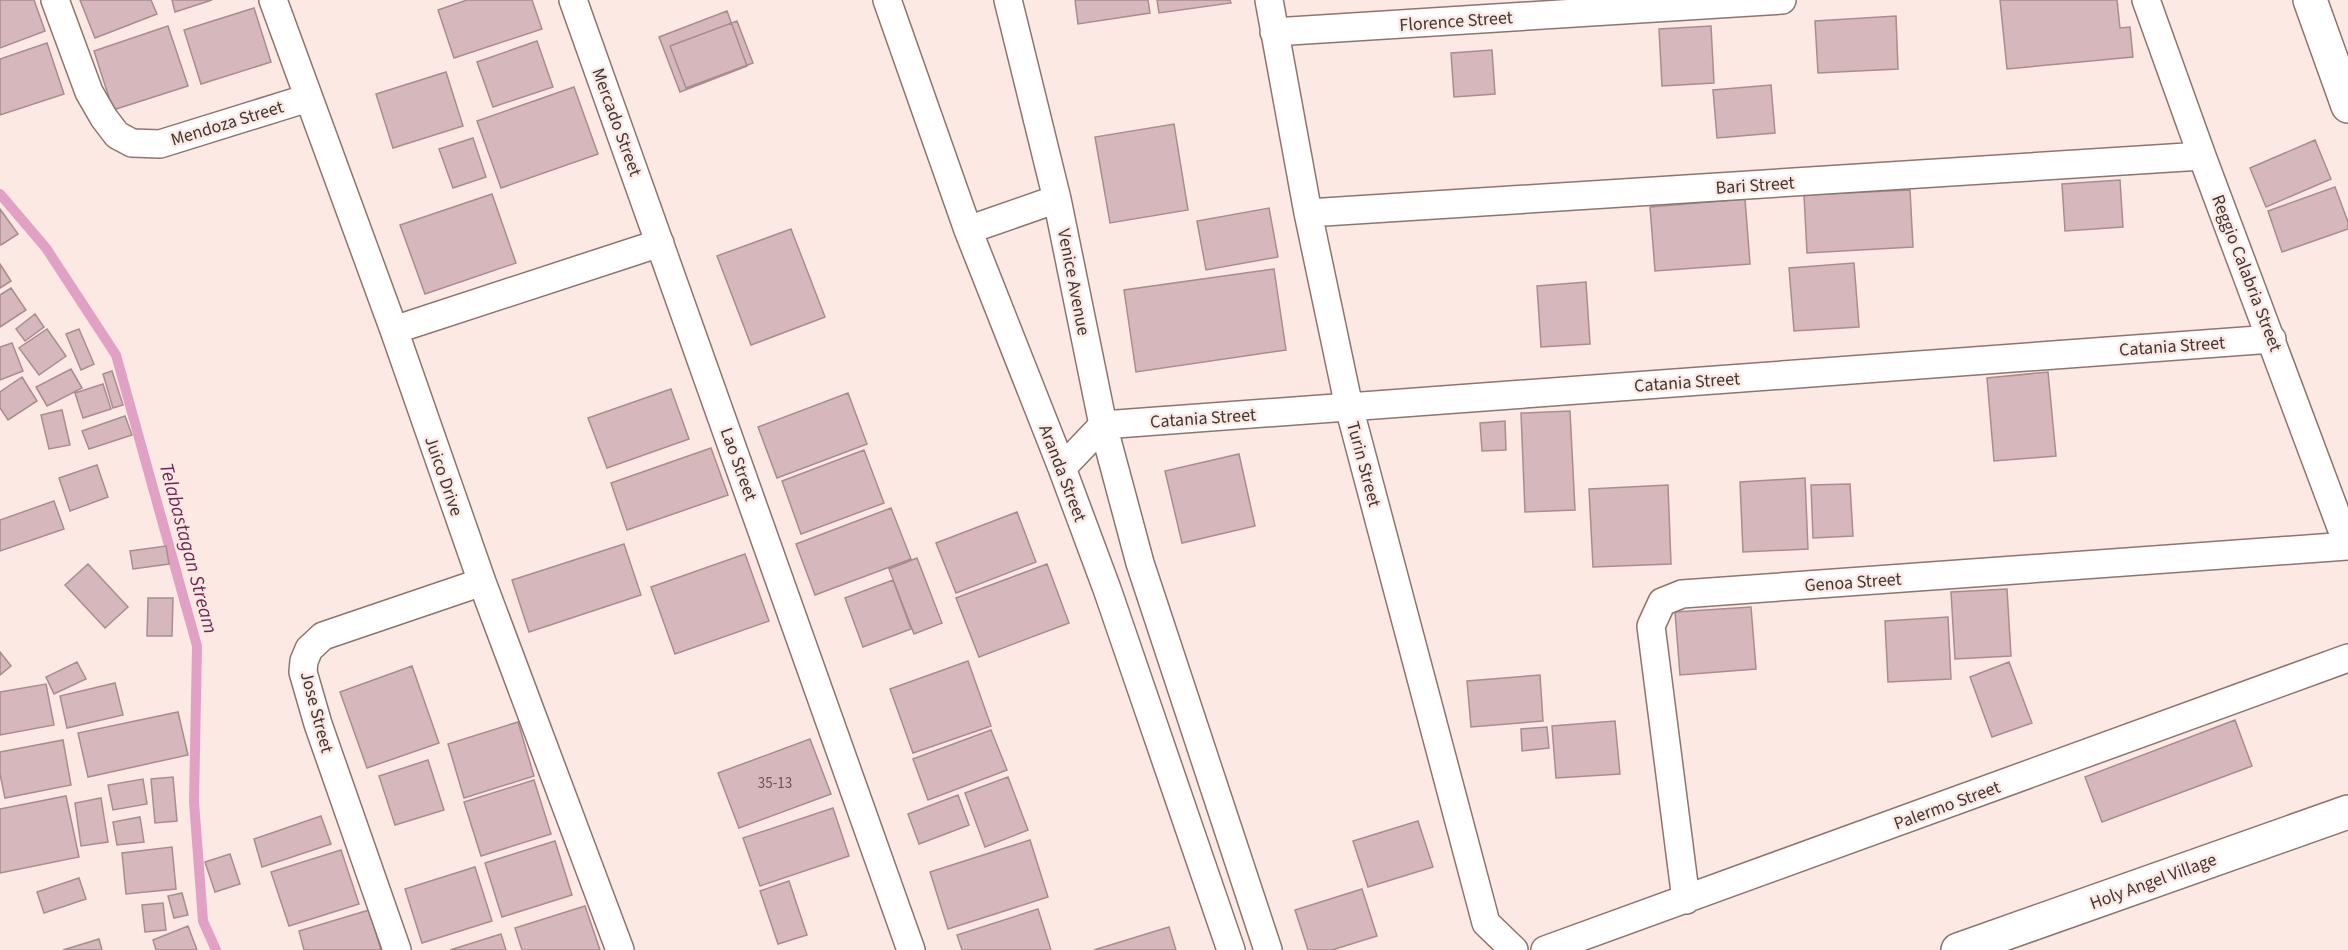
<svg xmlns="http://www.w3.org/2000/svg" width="2348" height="950" viewBox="0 0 2348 950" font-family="'Source Sans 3',sans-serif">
<rect width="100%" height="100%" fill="#fce9e4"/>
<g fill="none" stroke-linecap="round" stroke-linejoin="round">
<path stroke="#e1a1c4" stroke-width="10" d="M0 194 46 248 116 355 197 646 194 802 203 921 216 950"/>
</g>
<path fill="#d6b7bb" stroke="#aa8c90" stroke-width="1.5" d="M0 0H34L45 31 0 48Z
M80 0H151L157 14 95 38Z
M172 0H212L175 12Z
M467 0H532L542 29 454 58 438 10Z
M1075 0H1148L1150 13 1078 24Z
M1157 0H1230L1231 3 1159 13Z
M2000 0H2117L2120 28 2130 27 2133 57 2007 69Z
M254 8 271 62 201 84 184 30Z
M727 11 747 66 680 92 659 37Z
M1896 16 1898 69 1818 73 1815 21Z
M737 21 753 63 686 88 670 46Z
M168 26 188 86 113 110 94 51Z
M1711 26 1714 83 1662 86 1659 29Z
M537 41 553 87 493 107 477 62Z
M47 43 64 94 0 115V59Z
M1492 50 1495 94 1454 97 1451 53Z
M446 72 463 126 393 148 376 94Z
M1771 85 1775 133 1717 138 1713 90Z
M574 87 598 154 501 188 477 121Z
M1174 124 1188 210 1110 223 1095 137Z
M473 138 486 177 453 188 439 149Z
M2315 140 2331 179 2266 207 2250 168Z
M2120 180 2123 227 2065 231 2062 184Z
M2335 187 2348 222V229L2282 252 2268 211Z
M1910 190 1913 247 1807 253 1804 195Z
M492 194 516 263 425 294 400 225Z
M1745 199 1750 264 1655 271 1650 207Z
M1269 208 1278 257 1206 270 1197 221Z
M0 209 18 234 1 245 0 244Z
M791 229 825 317 751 345 717 256Z
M1854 263 1859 327 1794 331 1789 268Z
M0 264 11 281 0 288Z
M1274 269 1286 350 1136 372 1124 290Z
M1586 282 1590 344 1541 347 1537 286Z
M11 288 26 310 0 327V295Z
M35 314 44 327 25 341 16 329Z
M47 329 66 356 39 375 19 348Z
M79 329 94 364 81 370 66 334Z
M12 343 23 371 0 380V347Z
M71 369 82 388 47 406 36 387Z
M112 371 123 405 113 408 103 374Z
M2048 372 2056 456 1994 461 1987 378Z
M22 377 37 401 8 420 0 408V392Z
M103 384 111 409 83 418 75 393Z
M671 389 689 439 607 468 588 418Z
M848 393 867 444 777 478 758 427Z
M62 410 70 445 49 449 41 415Z
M1570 411 1575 510 1525 512 1521 413Z
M125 416 132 435 89 449 82 431Z
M1505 421 1506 450 1482 451 1480 423Z
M711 448 728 495 627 530 611 483Z
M864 450 884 503 801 534 782 481Z
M1239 454 1255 526 1182 543 1165 471Z
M97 465 108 497 70 511 59 478Z
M1805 478 1808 549 1743 552 1740 482Z
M1850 484 1853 536 1813 538 1811 485Z
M1668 485 1671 564 1593 567 1589 489Z
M54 501 64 529 0 551V520Z
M891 508 911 559 815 595 796 544Z
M1017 512 1036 562 956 593 936 543Z
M624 544 641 595 529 632 512 580Z
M166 546 169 564 133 569 130 551Z
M745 554 769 621 675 654 651 587Z
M917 558 942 623 914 634 889 569Z
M88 564 128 607 105 628 65 585Z
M1047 564 1069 623 979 657 956 598Z
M893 580 911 629 863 647 845 598Z
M2007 589 2011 656 1955 659 1951 592Z
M148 598H173L172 636H147Z
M1751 607 1756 669 1680 675 1675 612Z
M1948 617 1951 679 1888 682 1885 621Z
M0 652 11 666 0 675Z
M968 661 991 726 913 753 890 689Z
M77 662 86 679 54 694 46 677Z
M2009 662 2032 723 1992 737 1970 677Z
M412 666 439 743 367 768 340 692Z
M1540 675 1543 721 1471 727 1467 681Z
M115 683 123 715 67 728 60 696Z
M46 684 54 725 0 735V692Z
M178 712 188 755 88 777 78 733Z
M2235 720 2252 766 2102 822 2085 777Z
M1615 721 1620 774 1556 778 1552 726Z
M518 722 534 776 464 798 448 744Z
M1547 727 1549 748 1522 751 1521 729Z
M991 730 1007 770 928 800 913 759Z
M810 739 831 794 739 828 718 773Z
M63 740 71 785 5 798 0 774V752Z
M428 760 444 810 395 825 379 776Z
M173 777 177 821 155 823 151 779Z
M1008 777 1028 830 985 847 965 793Z
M143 779 147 804 113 810 108 785Z
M534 780 551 834 481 856 464 802Z
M958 795 969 825 919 844 908 814Z
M66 796 79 857 0 873V809Z
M101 798 108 842 81 846 75 803Z
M833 808 849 856 760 886 743 838Z
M321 816 331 844 262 867 254 839Z
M140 817 144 842 117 845 113 822Z
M1418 821 1433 867 1368 887 1353 841Z
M1030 840 1048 897 948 929 930 872Z
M555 841 572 895 502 917 485 863Z
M172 847 176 889 126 894 122 853Z
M341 850 359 904 289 926 271 872Z
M230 854 240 884 215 892 205 862Z
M475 867 492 921 422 943 405 889Z
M79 878 86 899 44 913 37 892Z
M789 881 807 935 778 944 760 891Z
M1362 889 1377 936 1332 950H1308L1295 910Z
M182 893 188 915 174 918 168 896Z
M163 903 166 930 145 932 142 905Z
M585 906 600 950H522L515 928Z
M1038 909 1051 950H962L957 935Z
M369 910 381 950H304L299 931Z
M188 926 197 950H156L153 940Z
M1169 927 1176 950H1094Z
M501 934 506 950H450Z
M99 939 102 950H63Z"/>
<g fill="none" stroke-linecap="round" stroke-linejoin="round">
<g stroke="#8f746d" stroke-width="30">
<path id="minor" d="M55 0 89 92 104 118 117 135 132 143 160 144 308 98
M273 0 394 330 482 582 620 950
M573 0 911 950
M887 0 968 230 1062 468 1107 589 1231 950
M1008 0 1057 199 1103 425 1140 563 1268 950
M1269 0 1308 213 1349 407 1486 923 1514 950
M2146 0 2202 156 2348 546
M1274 32 1782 0
M1308 213 2202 156
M968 230 1057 199
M394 330 660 243
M1103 425 2272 339
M1062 468 1103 425
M1686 900 1651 626 1662 602 1682 594 2348 546
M397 950 318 724 303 672 304 661 309 649 323 636 482 582
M1545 950 2348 658"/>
</g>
<g stroke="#8f746d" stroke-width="36">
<path id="tertiary" d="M2310 0 2348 106
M1958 950 2348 812"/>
</g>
<use href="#minor" stroke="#fff" stroke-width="27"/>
<use href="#tertiary" stroke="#fff" stroke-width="33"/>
</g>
<g text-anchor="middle" stroke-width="5" stroke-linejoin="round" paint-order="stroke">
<g font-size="15" fill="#675655">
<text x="775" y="788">35-13</text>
</g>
<g font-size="18" fill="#423633" stroke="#fce9e4">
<text transform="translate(1456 21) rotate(-4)" y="6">Florence Street</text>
<text transform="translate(617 122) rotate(70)" y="6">Mercado Street</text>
<text transform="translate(227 123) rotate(-17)" y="6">Mendoza Street</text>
<text transform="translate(1755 185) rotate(-4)" y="6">Bari Street</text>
<text transform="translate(2247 273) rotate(69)" y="6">Reggio Calabria Street</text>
<text transform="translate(1074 282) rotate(79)" y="6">Venice Avenue</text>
<text transform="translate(2172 346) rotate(-4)" y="6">Catania Street</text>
<text transform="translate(1687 382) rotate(-4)" y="6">Catania Street</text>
<text transform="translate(1203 418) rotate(-4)" y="6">Catania Street</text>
<text transform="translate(739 464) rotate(70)" y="6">Lao Street</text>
<text transform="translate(1364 464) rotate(75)" y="6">Turin Street</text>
<text transform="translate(1063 473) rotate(69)" y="6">Aranda Street</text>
<text transform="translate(444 476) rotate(71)" y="6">Juico Drive</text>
<text transform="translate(1853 582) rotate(-4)" y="6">Genoa Street</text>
<text transform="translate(317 712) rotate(75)" y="6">Jose Street</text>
<text transform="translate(1947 805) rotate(-20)" y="6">Palermo Street</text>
<text transform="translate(2153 881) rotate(-20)" y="6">Holy Angel Village</text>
</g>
<g font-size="20" font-style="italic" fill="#712755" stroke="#fce9e4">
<text transform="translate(189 548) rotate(75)" y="7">Telabastagan Stream</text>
</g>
</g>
</svg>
